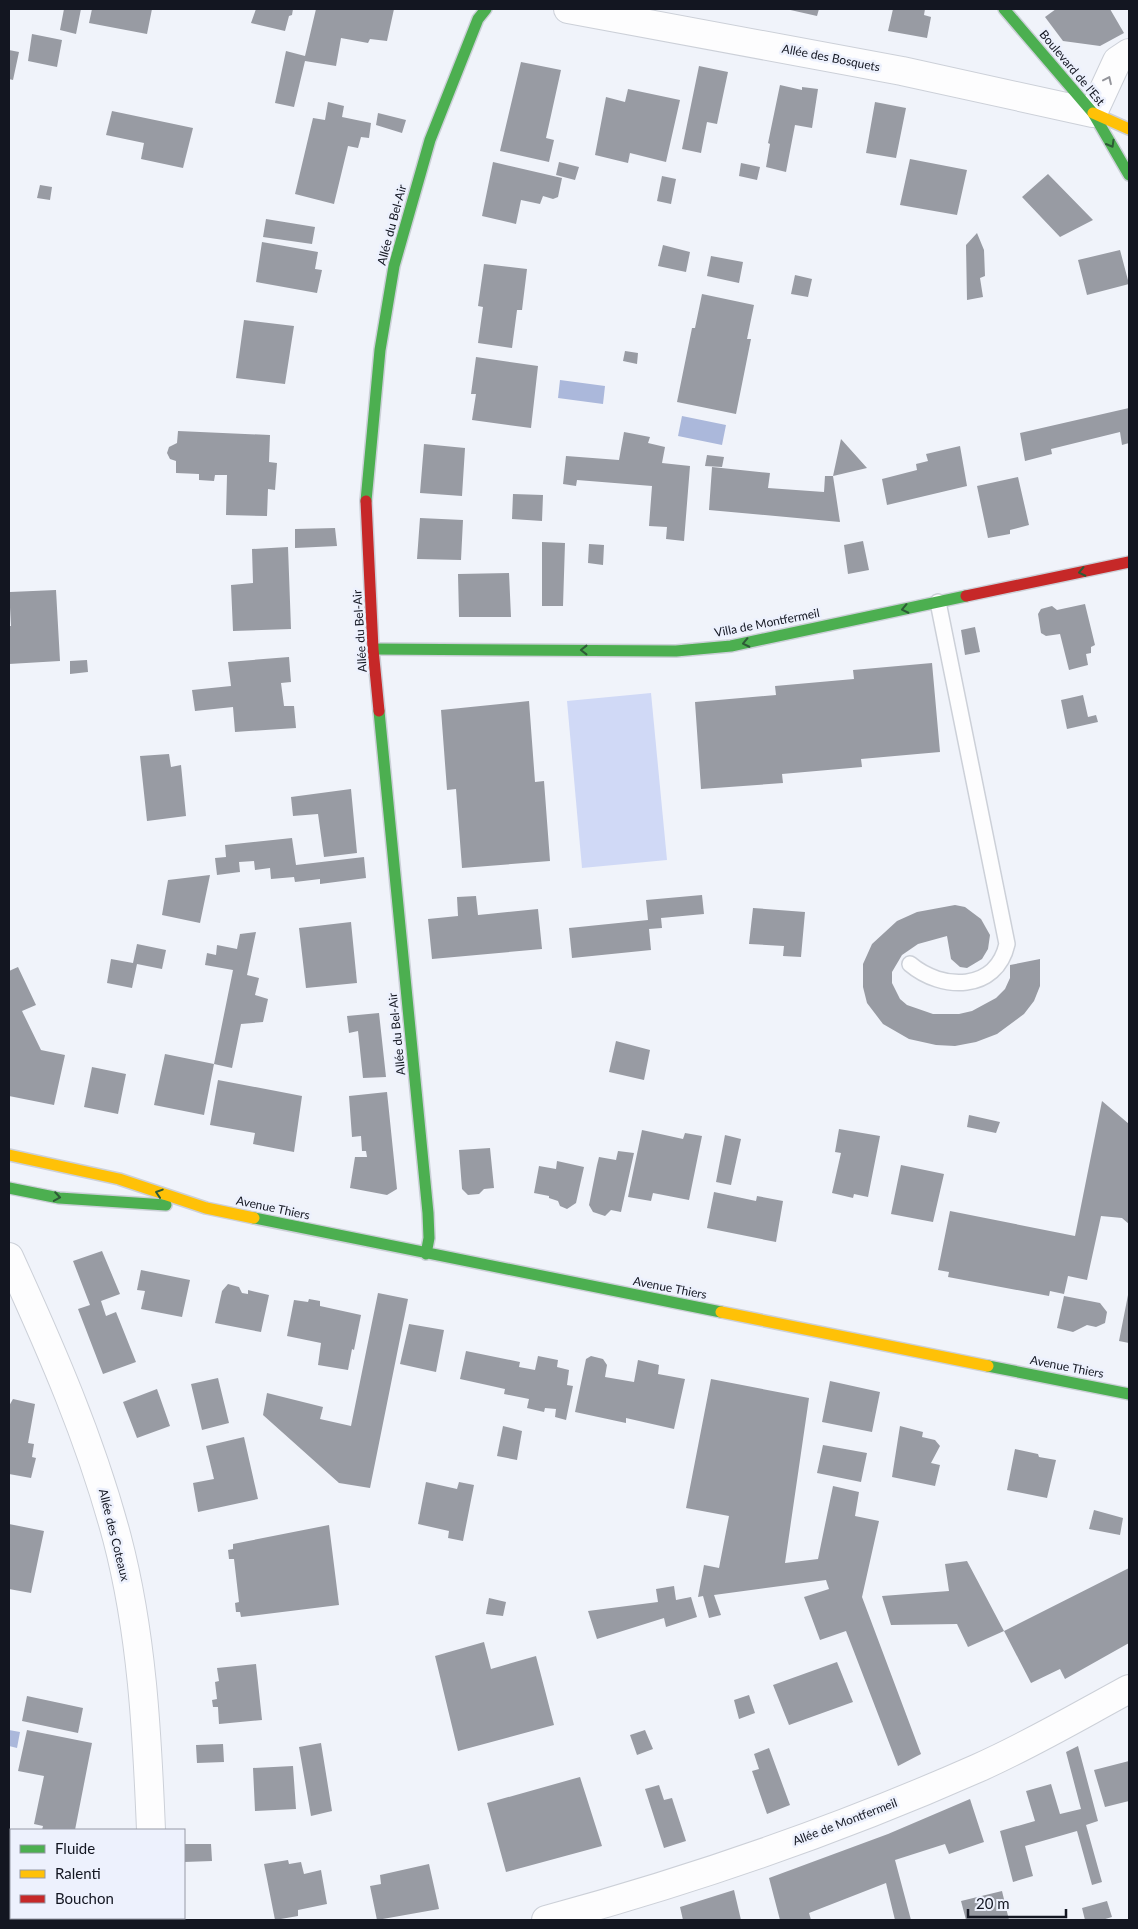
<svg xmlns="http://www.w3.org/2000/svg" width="1138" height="1929" viewBox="0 0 1138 1929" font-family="Lato,sans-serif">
<rect width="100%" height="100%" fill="#f0f3fa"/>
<path fill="#d0d9f6" d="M651 693 667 860 582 868 567 701Z"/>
<path fill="#abb8db" d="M560 380 605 386 603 404 558 398Z
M682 416 726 425 722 445 678 436Z
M9 1730 20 1732 17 1748 9 1746Z"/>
<path fill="#989ba3" d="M64 9H81L76 34 60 30Z
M92 9H152L147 34 89 23Z
M256 9H293L292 15 289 16 285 31 251 23Z
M316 9H394L387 41 370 39 368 43 341 38 336 66 305 61 294 107 275 103 286 51 305 56Z
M786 9H819L817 16Z
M893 9H925L924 15 931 17 927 38 888 31Z
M1056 9H1110L1124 33 1100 46 1063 41 1045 17Z
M32 34 62 40 57 67 28 61Z
M9 50 19 52 13 80 9 79Z
M521 62 561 70 546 138 554 140 549 162 500 151Z
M699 66 728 72 717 124 707 122 701 153 682 149Z
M780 85 802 90V87L818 89 812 128 795 125 786 172 766 167 770 144 768 143Z
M628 89 680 100 666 162 630 153 628 163 595 155 606 97 625 102Z
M328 102 344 106 342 117 371 123 369 138 361 137 358 148 348 146 334 204 295 194 313 118 325 120Z
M875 102 906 108 896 158 866 153Z
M112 111 193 128 183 168 141 159 144 143 106 135Z
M378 113 406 120 402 133 376 125Z
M910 159 967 170 957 215 900 205Z
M493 162 562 178 558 197 553 199 543 196 540 204 521 200 516 224 482 216Z
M559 162 579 167 575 180 556 175Z
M741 163 760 167 757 180 739 176Z
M1048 174 1093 220 1060 237 1022 197Z
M662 176 676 179 671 204 657 201Z
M40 185 52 187 50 200 37 198Z
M266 219 315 227 312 244 263 237Z
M977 233 984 250 985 276 980 278 983 297 967 300 966 245Z
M262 242 318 252 315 269 322 270 317 293 256 282Z
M663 245 690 252 686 272 658 266Z
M1120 250 1129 284 1087 295 1078 260Z
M711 256 743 262 739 283 707 276Z
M484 264 527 269 522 310H517L512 348 478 343 483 307 478 306Z
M795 275 812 279 808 297 791 294Z
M702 294 754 305 747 339H751L736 414 677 402 692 328H695Z
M244 320 294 326 285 384 236 378Z
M625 351 638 353 637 364 623 361Z
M476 357 538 366 531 428 472 420 476 394H471Z
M1129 408V443L1122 445 1120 432 1051 449 1052 454 1025 461 1020 433Z
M178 431 270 435 269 462 277 463 275 490 268 489 267 516 226 515 227 475H215L214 481 199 480V474L176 473V461L170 459 167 453 169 447 177 443Z
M624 432 650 437 648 443 665 447 662 463 690 466 684 541 666 539 667 527 649 526 652 486 577 480 576 486 563 484 566 456 619 460Z
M841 439 867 468 833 476 840 522 709 510 712 467 770 473 768 488 824 492 825 476H833Z
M424 444 465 448 462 496 420 493Z
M960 446 967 486 887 505 882 479 917 470 916 464 928 461 926 454Z
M707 455 724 457 722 467 705 466Z
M1018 477 1029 525 1010 530V534L988 538 977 486Z
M513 494 543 495 542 521 512 519Z
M420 518 463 520 461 560 417 559Z
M335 528 337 546 295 548V529Z
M863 541 869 570 848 574 844 545Z
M542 542 565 543 563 606H542Z
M589 544 604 545 603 565 588 563Z
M288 547 291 629 233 631 231 585 253 583 252 549Z
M509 573 511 617H459L458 574Z
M9 589 10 592 56 590 60 661 9 664V626H11Z
M1085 604 1095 645 1091 647V653L1086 654 1088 665 1069 670 1060 634 1046 636 1041 633 1038 614 1041 609 1052 606 1057 610Z
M975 627 980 652 965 655 961 630Z
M289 657 291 682 281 683 284 706H294L296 728 235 732 233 707 195 711 192 690 231 686 228 662Z
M87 660 88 672 70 674V661Z
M932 663 940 752 861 759 862 767 782 774 783 783 701 789 695 702 776 695 775 686 854 679 853 670Z
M1083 695 1088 717 1096 715 1098 722 1067 729 1061 700Z
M529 701 535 782 544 781 550 861 462 868 456 789 447 790 441 710Z
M169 754 171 767 181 765 186 816 147 821 140 756Z
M351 789 357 853 324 857 318 814 293 816 291 797Z
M292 838 296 865 364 857 366 878 320 884V879L295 882 294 877 271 879 270 868 255 870 254 861 239 862 240 872 217 875 215 858 226 857 225 845Z
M210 875 200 923 162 915 168 880Z
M702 895 704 914 661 918 662 928 649 929 651 950 572 958 569 928 648 920 646 900Z
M476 896 478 915 538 909 542 949 432 959 428 919 458 916 457 897Z
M955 905 965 907 981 919 990 935 988 949 982 959 967 968 960 967 951 959 947 936 918 944 902 955 892 972V983L900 999 907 1005 933 1014H959L972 1011 996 998 1005 989 1010 978V965L1040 959V986L1034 1001 1024 1014 997 1034 976 1042 955 1046 936 1045 909 1039 883 1024 867 1003 863 987V964L872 944 897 921 917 912Z
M753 908 805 912 801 957 783 956 784 946 749 944Z
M351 922 357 983 306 988 299 928Z
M256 932 247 975 259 978 255 995 268 999 263 1022 241 1024 232 1068 214 1064 233 970 205 965 207 953 216 955 217 945 237 949 240 934Z
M137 944 166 950 162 969 137 964 132 988 107 983 111 959 133 963Z
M18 967 36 1005 22 1011 41 1050 65 1055 54 1105 9 1096V971Z
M379 1013 386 1077 363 1078 358 1031 349 1033 347 1016Z
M616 1041 650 1050 644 1080 609 1072Z
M165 1054 214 1064 204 1115 154 1105Z
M92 1067 126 1074 118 1114 84 1107Z
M218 1080 302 1096 294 1152 253 1144 255 1133 210 1125Z
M387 1092 397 1189 387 1195 350 1188 355 1157H367L366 1151H362L361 1136 352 1137 349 1096Z
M1102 1101 1129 1124V1224L1122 1218 1101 1216 1087 1280 1068 1276 1064 1294 1050 1291 1049 1296 948 1277 949 1272 938 1270 950 1211 1075 1236Z
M969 1115 1000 1122 996 1133 967 1127Z
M839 1129 880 1136 868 1197 854 1194 853 1198 832 1193 841 1153 835 1152Z
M642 1130 683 1139 685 1133 702 1136 689 1200 653 1193 651 1201 628 1197Z
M725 1135 741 1139 731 1185 716 1182Z
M490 1148 494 1188 484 1189 479 1194 468 1195 462 1189 459 1150Z
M618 1151 634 1153 621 1212 611 1210 605 1216 593 1212 589 1205 597 1165 599 1157 616 1160Z
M557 1161 584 1167 576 1203 567 1209 560 1206 558 1201 549 1198V1196L534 1193 539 1166 556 1169Z
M901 1165 944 1174 933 1222 891 1214Z
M714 1192 756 1201 757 1196 783 1201 776 1242 707 1228Z
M102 1251 120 1294 101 1301 106 1316 116 1312 136 1362 103 1374 78 1309 90 1305 73 1261Z
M141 1270 190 1280 182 1317 141 1309 145 1291 137 1290Z
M228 1284 239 1287 242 1293 248 1294V1290L269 1295 261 1332 215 1323 222 1291Z
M378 1293 408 1299 370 1488 339 1483 263 1415 267 1393 323 1407 320 1419 351 1426Z
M1128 1295H1129V1343L1119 1341Z
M1064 1296 1100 1303 1107 1312 1105 1323 1096 1327 1087 1325 1073 1332 1057 1328Z
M309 1299 320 1301V1306L361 1315 354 1350 352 1349 348 1370 318 1365 321 1343 287 1336 294 1300 308 1302Z
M409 1324 444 1330 436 1372 400 1364Z
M466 1351 520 1362 519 1367 535 1370 538 1356 558 1360 557 1367 569 1370 567 1385 573 1386 566 1420 555 1417 556 1409 545 1408 544 1412 527 1408 529 1399 504 1394 505 1389 460 1379Z
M591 1356 603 1359 607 1365 605 1377 634 1382 638 1360 659 1365 658 1374 685 1379 674 1429 626 1418V1423L575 1412 586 1359Z
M218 1378 229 1423 202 1430 191 1384Z
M711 1379 809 1398 785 1563 818 1559 833 1486 859 1492 855 1516 879 1521 862 1597 921 1754 898 1766 846 1631 820 1640 804 1597 829 1589 826 1580 714 1595 721 1615 709 1618 703 1596 698 1597 704 1565 719 1568 729 1516 686 1508Z
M830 1381 880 1392 872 1432 822 1422Z
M157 1389 170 1426 137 1438 123 1402Z
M13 1399 35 1404 28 1443 34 1444 32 1457 36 1458 31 1478 9 1474V1406Z
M503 1426 522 1431 517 1460 497 1456Z
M900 1426 923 1432 922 1437 935 1440 940 1446 931 1463 940 1465 935 1486 892 1477Z
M244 1437 258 1499 198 1512 193 1483 214 1479 206 1446Z
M823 1445 867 1453 861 1482 817 1473Z
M1015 1449 1038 1454 1039 1457 1056 1460 1047 1498 1007 1490Z
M426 1482 457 1489 459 1482 474 1485 463 1541 448 1538 449 1531 418 1524Z
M1094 1510 1123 1518 1120 1535 1089 1529Z
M9 1524 44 1531 31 1593 9 1589Z
M329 1525 339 1605 241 1617 240 1612H236L235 1603 239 1602 234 1559H229L228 1550 233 1549V1544Z
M967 1561 1004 1631 1129 1568V1643L1065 1679 1060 1669 1031 1683 1004 1631 968 1647 957 1624 891 1625 882 1596 949 1591 945 1564Z
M674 1586 676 1600 691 1597 697 1617 666 1627 664 1618 597 1639 588 1611 658 1602 656 1589Z
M489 1598 506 1602 503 1616 486 1614Z
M484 1642 491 1669 536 1656 554 1725 458 1751 435 1656Z
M837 1662 853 1702 789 1725 773 1685Z
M256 1664 262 1720 219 1724 218 1707H213L212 1700 217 1699 215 1682 219 1681 217 1668Z
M749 1695 755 1713 739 1719 734 1700Z
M27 1696 83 1708 78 1733 22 1721Z
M27 1730 92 1743 75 1830H42L43 1826 34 1824 44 1776 18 1771Z
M645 1730 653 1749 637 1755 630 1735Z
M321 1743 332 1811 311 1816 299 1747Z
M223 1744 224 1762 197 1763 196 1745Z
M1078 1746 1098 1821 1086 1825 1102 1882 1092 1885 1077 1831 1025 1846 1033 1876 1013 1882 1000 1831 1035 1821 1026 1791 1051 1784 1060 1814 1081 1809 1066 1752Z
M769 1748 790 1805 767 1814 752 1771 759 1769 754 1754Z
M1129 1761V1801L1105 1807 1094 1770Z
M293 1766 296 1809 255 1811 253 1768Z
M580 1777 602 1846 506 1872 487 1803Z
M659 1785 664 1800 672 1798 686 1841 664 1848 645 1789Z
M970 1799 984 1842 949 1854 945 1844 895 1860 911 1920H895L886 1883 809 1913 811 1920H780L769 1878 888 1834Z
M184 1844H211L212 1861 184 1862Z
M288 1860 289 1864 301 1862 304 1874 321 1870 327 1904 298 1910V1916L275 1920 264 1864Z
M429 1864 439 1909 377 1920 370 1886 381 1884 380 1875Z
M10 1883 11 1918H46L45 1920H9Z
M734 1890 741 1920H683L680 1907Z
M1002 1891 1009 1920H966L961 1901Z
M1107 1901 1112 1917 1102 1920H1085L1082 1908Z
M88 1918H121V1920H88Z"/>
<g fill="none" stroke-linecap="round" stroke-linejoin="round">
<g stroke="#ccd0d8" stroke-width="18">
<path id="lane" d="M910 964C942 991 996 992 1007 944L938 602"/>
</g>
<g stroke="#ccd0d8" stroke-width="30">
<path id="street" d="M568 9 902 71 1093 113 1117 61 1129 53
M9 1257C51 1349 91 1440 117 1538 142 1633 147 1732 151 1830
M154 1918V1920
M546 1920C693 1880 838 1830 978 1768 1030 1745 1079 1716 1129 1689"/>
</g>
<g stroke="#ccd0d8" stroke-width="14">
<path id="fast" d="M1004 9 1093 113 1129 175
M366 501 380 350 394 266 430 140 478 19 486 9
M373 649 676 651 731 646 966 596
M379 711 428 1213 429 1238 426 1254
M9 1188 59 1198 166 1205
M254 1218 721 1312
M988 1366 1129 1394"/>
</g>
<g stroke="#ccd0d8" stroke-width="14">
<path id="slow" d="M1093 113 1129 129
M9 1155 119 1179 206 1208 254 1218
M721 1312 988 1366"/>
</g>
<g stroke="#ccd0d8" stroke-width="14">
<path id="jam" d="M366 501 373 649 379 711
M966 596 1129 562"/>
</g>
<use href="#lane" stroke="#fdfdfe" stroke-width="15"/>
<use href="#street" stroke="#fdfdfe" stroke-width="28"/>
<use href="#fast" stroke="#4caf50" stroke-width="11"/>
<use href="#slow" stroke="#ffc107" stroke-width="11"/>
<use href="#jam" stroke="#c62828" stroke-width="11"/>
</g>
<defs><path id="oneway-chevron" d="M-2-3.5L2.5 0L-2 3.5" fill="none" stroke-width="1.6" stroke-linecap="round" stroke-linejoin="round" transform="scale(1.25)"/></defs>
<use stroke="#94959b" href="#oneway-chevron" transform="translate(1108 80) rotate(-65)"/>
<g stroke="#2d5b36">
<use href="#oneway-chevron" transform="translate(1111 144) rotate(60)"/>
<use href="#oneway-chevron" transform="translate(1082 572) rotate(168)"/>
<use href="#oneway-chevron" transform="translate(905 609) rotate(168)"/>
<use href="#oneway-chevron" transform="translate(746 643) rotate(168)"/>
<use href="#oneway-chevron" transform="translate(584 650) rotate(-180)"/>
<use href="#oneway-chevron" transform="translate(159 1193) rotate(-162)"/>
<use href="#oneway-chevron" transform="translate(57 1197) rotate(9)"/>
</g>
<g text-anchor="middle" stroke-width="5" stroke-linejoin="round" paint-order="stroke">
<g font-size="12" fill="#131621" stroke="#edf1fd">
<text transform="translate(831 58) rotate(11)" y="4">Allée des Bosquets</text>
<text transform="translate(1072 68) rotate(50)" y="4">Boulevard de l'Est</text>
<text transform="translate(392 225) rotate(-75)" y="4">Allée du Bel-Air</text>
<text transform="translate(767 623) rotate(-11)" y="4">Villa de Montfermeil</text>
<text transform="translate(360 631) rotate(-94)" y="4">Allée du Bel-Air</text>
<text transform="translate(397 1034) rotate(-96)" y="4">Allée du Bel-Air</text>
<text transform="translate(273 1208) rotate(12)" y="4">Avenue Thiers</text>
<text transform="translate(670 1288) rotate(11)" y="4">Avenue Thiers</text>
<text transform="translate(1067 1367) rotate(11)" y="4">Avenue Thiers</text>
<text transform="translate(114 1535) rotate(76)" y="4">Allée des Coteaux</text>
<text transform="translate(845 1822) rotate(-21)" y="4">Allée de Montfermeil</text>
</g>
</g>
<rect width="1138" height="1929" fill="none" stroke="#131621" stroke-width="20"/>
<rect x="10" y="1829" width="175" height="90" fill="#edf1fd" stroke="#9699a5"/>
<rect x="20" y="1845" width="25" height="8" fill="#4caf50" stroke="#9699a5"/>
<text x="55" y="1854" font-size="15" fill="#131621">Fluide</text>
<rect x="20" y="1870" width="25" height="8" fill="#ffc107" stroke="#9699a5"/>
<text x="55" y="1879" font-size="15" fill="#131621">Ralenti</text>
<rect x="20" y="1895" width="25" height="8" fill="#c62828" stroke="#9699a5"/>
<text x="55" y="1904" font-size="15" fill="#131621">Bouchon</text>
<path d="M968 1909v8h98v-8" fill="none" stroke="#131621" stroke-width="2.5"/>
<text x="976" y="1909" font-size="15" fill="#131621" stroke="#edf1fd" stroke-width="4" paint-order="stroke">20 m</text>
</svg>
